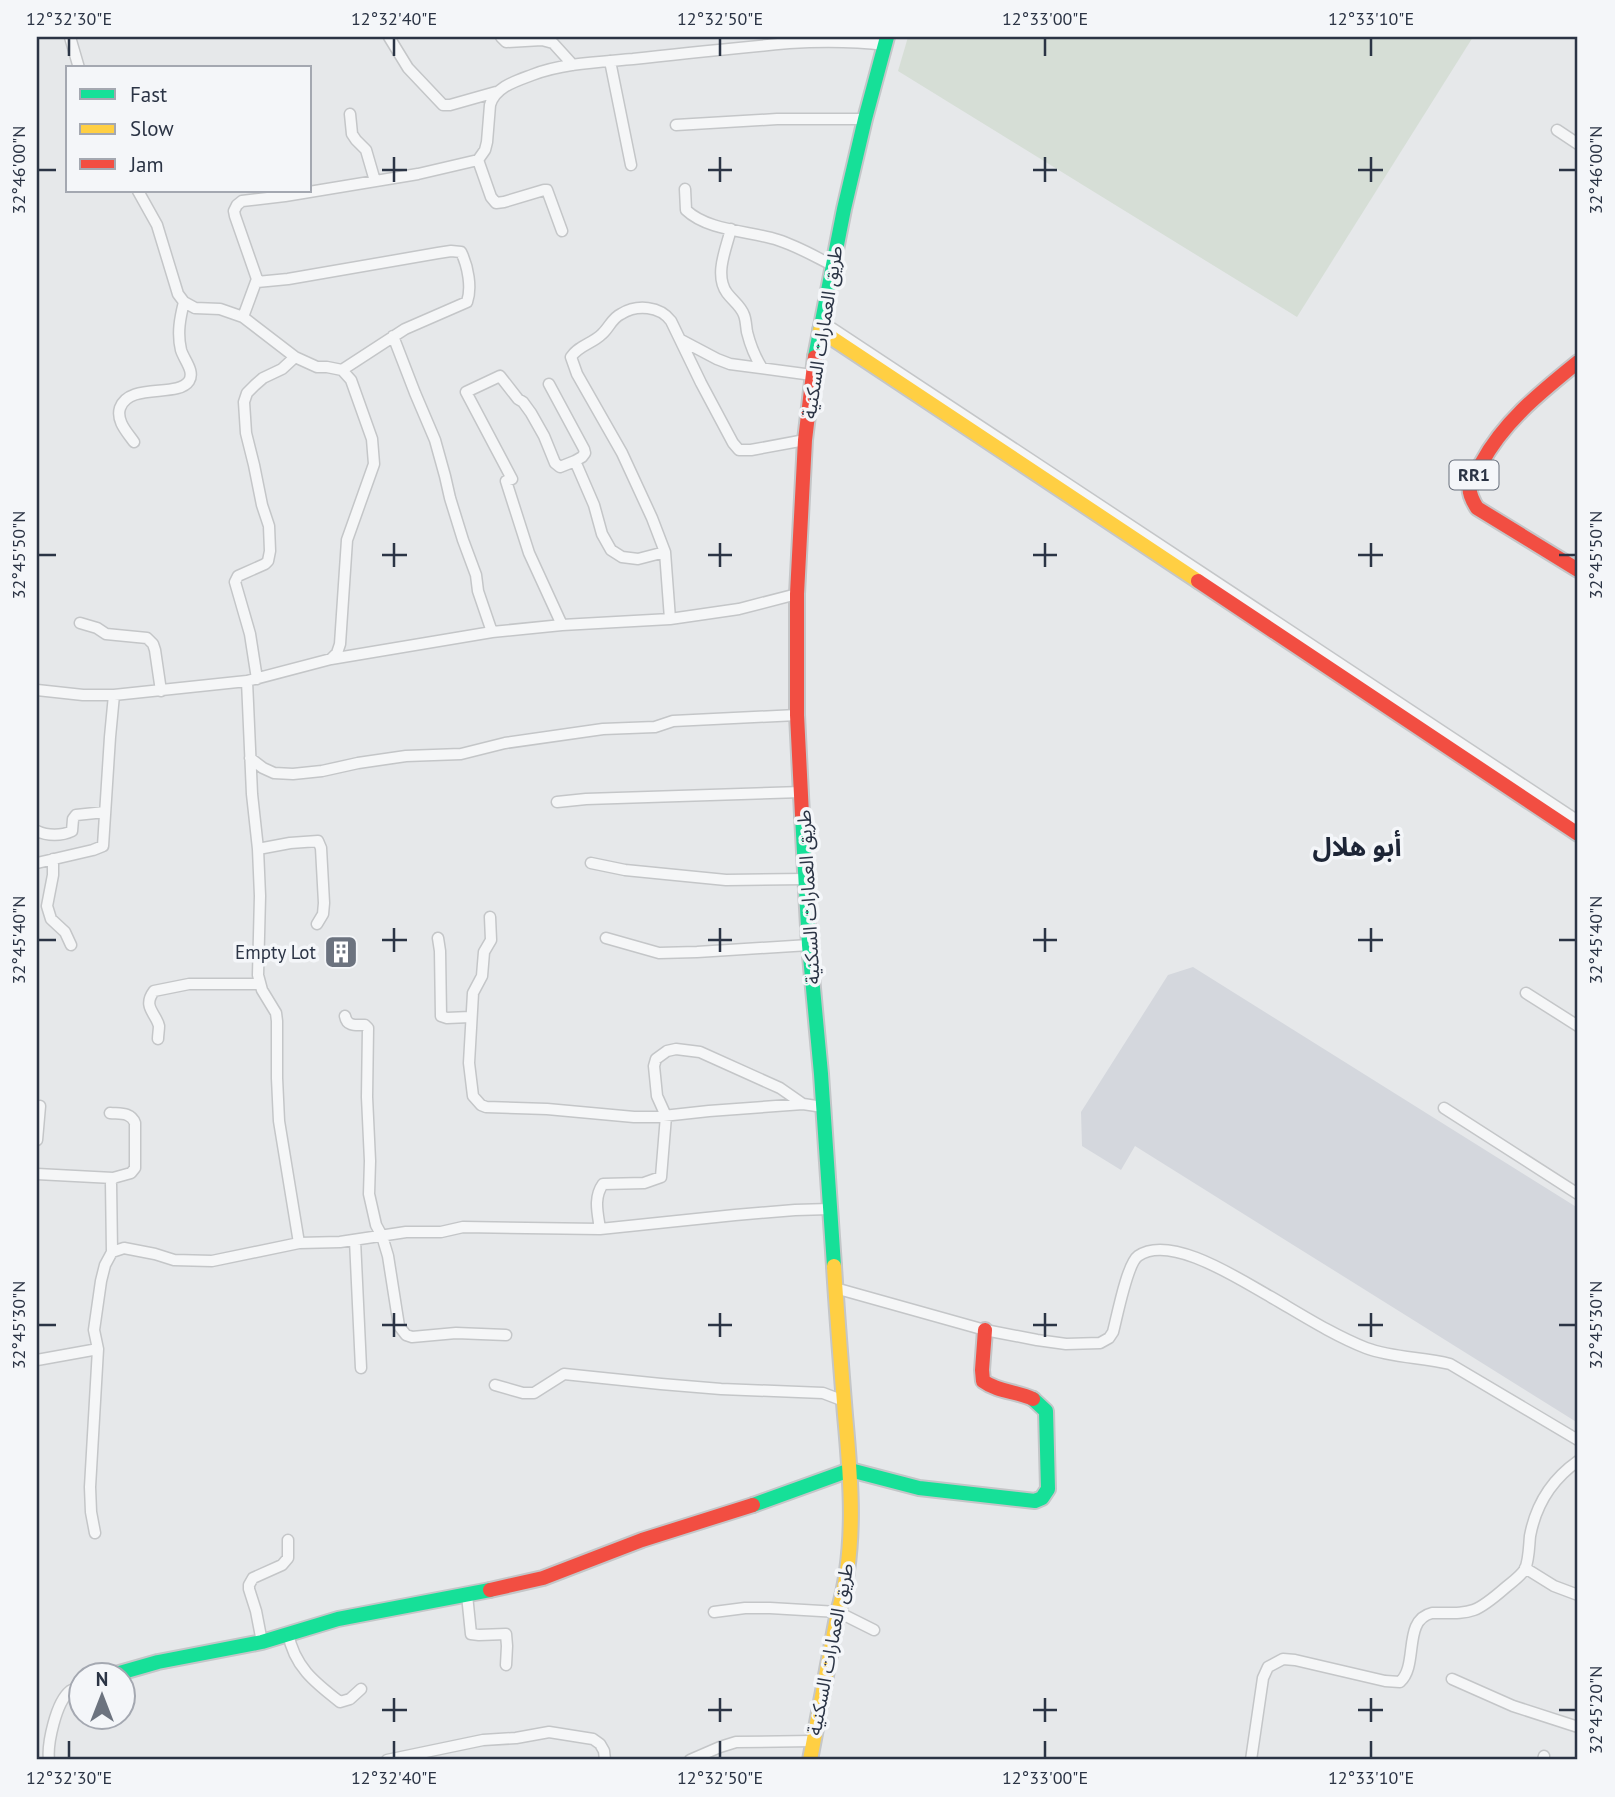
<svg xmlns="http://www.w3.org/2000/svg" width="1615" height="1797" viewBox="0 0 1615 1797" font-family="'PT Sans','Noto Sans Arabic',sans-serif">
<rect width="100%" height="100%" fill="#e6e8ea"/>
<path fill="#d4d7dd" d="M1193 967 1578 1208V1423L1135 1146 1121 1170 1082 1146 1081 1112 1168 975Z"/>
<path fill="#d6ded6" d="M908 37H1473L1297 317 898 71Z"/>
<g fill="none" stroke-linecap="round" stroke-linejoin="round">
<g stroke="#c4c6c8" stroke-width="13">
<path id="street" d="M70 37 79 68
M389 37 408 68 443 105H450L496 92
M501 37 506 42 542 40 553 43 573 65
M610 61 631 165
M350 114 352 134 356 140 366 150 375 181
M676 125 777 119H865
M1557 130 1578 144
M478 160 491 197 496 203 504 202 544 190H547L562 231
M685 189 686 210C708 231 750 231 778 240 797 246 814 256 832 265
M138 191 157 225 178 294 184 302 195 308 220 309 243 317 295 357 317 367H327L342 370 351 380 372 439 374 464 347 540 340 644 337 653 331 659
M731 229C726 249 714 275 727 293 733 301 741 306 744 315 746 320 746 326 747 332 750 344 755 357 762 368
M257 282 288 279 438 253 451 251 461 252C468 266 472 288 467 302L405 329 342 370
M243 317 257 279 235 216 234 211 237 205 242 201 285 196 418 174 478 160 485 150 487 142 490 105C495 87 516 81 532 75 563 63 600 62 633 59 685 53 737 48 789 43 821 41 853 41 885 45
M821 321 1578 821
M393 336 415 393 435 440 445 476 450 498 463 540 476 575 478 591 492 632
M681 340 717 359 730 364 812 375
M549 384 584 449 585 453 582 457 575 461
M134 442C127 432 116 421 120 408 129 382 178 398 189 381 195 371 184 360 181 350 177 333 180 318 184 302
M670 619 665 552 652 518 622 453 577 374 571 357C579 345 592 344 602 334 609 328 612 318 621 314 637 304 660 306 671 321L701 383 733 443 739 450H751L805 440
M80 623 97 628 106 634 147 638 153 644 155 650 161 691
M562 625 529 553 506 481 512 479 466 392 500 376 518 399 523 402 531 413 544 436 555 463 560 467 575 461 594 505 602 534 611 550 622 557 638 559 665 552
M257 679 250 634 235 582 238 576 265 564 268 561 270 551 269 526 262 505 254 465 246 433 244 402 247 393 255 385 263 378 282 369 295 357
M247 681 252 794 258 849 260 896 258 975 262 990 276 1013 277 1021V1078L279 1121 299 1243
M37 690 83 695H114L247 681 331 659 492 632 562 625 670 619 739 609 797 594
M250 758 263 768 274 773 293 774 322 771 358 763 406 756 461 754 505 743 603 729 655 727 673 721 797 715
M557 802 586 799 802 792
M37 831C47 836 62 836 72 831L73 819 76 815 105 812
M258 849 290 843 318 841 321 848 324 903 323 914 317 924
M53 859V875L47 906 51 919 65 932 71 945
M37 863 93 850 103 846 110 737 114 695
M591 863 625 870 726 880 807 879
M490 917 491 940 484 952 482 976 473 993 469 1063 473 1096 481 1105 486 1107 547 1109 634 1117H654L709 1111 803 1104 823 1107
M438 938 440 951 441 1016 447 1018 470 1017
M606 938 659 953 697 952 809 945
M1526 993 1578 1026
M345 1016C347 1027 356 1025 365 1025L368 1028 367 1097 370 1161 369 1194 376 1225 382 1236 388 1256 399 1326 406 1335 412 1337 456 1333 506 1335
M158 1039C158 1035 159 1030 159 1026 156 1013 142 1007 154 991L189 984H260
M1444 1108 1578 1194
M110 1113C120 1114 131 1112 135 1123V1168L131 1173 113 1178 111 1182 112 1252
M37 1140 40 1106
M37 1174 113 1178
M600 1229C598 1214 593 1198 603 1184L644 1183 661 1177 666 1116 657 1096 654 1066 656 1059 667 1051 676 1049 700 1052 780 1088 803 1104
M355 1240 361 1368
M835 1288 985 1330 1037 1340 1066 1344 1100 1343 1109 1338 1113 1332C1117 1317 1127 1264 1138 1256 1171 1233 1242 1281 1271 1297 1302 1315 1333 1335 1366 1348 1393 1358 1422 1357 1450 1364L1578 1440
M37 1360 98 1349 94 1330 101 1281 105 1265 112 1252 124 1248 155 1254 174 1260 212 1261 299 1243 340 1242 406 1232H441L463 1227 600 1229 735 1215 795 1210 830 1209
M495 1385 523 1393H534L564 1374 661 1384 721 1389 823 1393 844 1401
M95 1533 91 1512 90 1487 98 1349
M1525 1568 1554 1586 1578 1595
M467 1595 471 1634 479 1635 506 1634 507 1646 506 1665
M714 1612 745 1608H770L838 1612 874 1630
M288 1633C294 1666 314 1682 340 1702L350 1699 361 1689
M262 1642 256 1611 249 1589V1585L253 1578 282 1565 288 1558V1540
M1452 1679 1513 1706 1578 1727
M49 1760C47 1744 56 1702 70 1691 73 1689 77 1688 80 1687
M387 1760 483 1740 516 1738 549 1732 593 1739 600 1744 604 1751 605 1760
M690 1760 720 1747 736 1742 813 1741
M1251 1760 1263 1678 1268 1667 1283 1659 1295 1660 1385 1681 1400 1682C1419 1665 1402 1620 1432 1613 1472 1613 1474 1615 1505 1588 1512 1582 1521 1576 1525 1569 1529 1560 1529 1546 1530 1536 1536 1504 1551 1480 1578 1461
M1543 1760 1544 1756"/>
</g>
<g stroke="#c4c6c8" stroke-width="18">
<path id="fast" d="M815 357 844 209 865 119 887 37
M802 815 809 945 821 1074 834 1266
M753 1505 850 1470 919 1488 1035 1501 1042 1498 1048 1489 1046 1411 1033 1399
M116 1674 158 1662 262 1642 338 1619 490 1590"/>
</g>
<g stroke="#c4c6c8" stroke-width="18">
<path id="slow" d="M820 330 1198 581
M810 1760 838 1612C857 1550 851 1479 845 1415 841 1365 837 1316 834 1266"/>
</g>
<g stroke="#c4c6c8" stroke-width="18">
<path id="jam" d="M1578 362C1541 392 1504 421 1481 464 1477 469 1472 476 1470 483 1468 492 1472 500 1477 508L1578 570
M1198 581 1578 834
M802 815 797 715V594L805 440 815 357
M985 1330 982 1370 983 1381C998 1392 1016 1391 1033 1399
M490 1590 543 1578 642 1540 753 1505"/>
</g>
<use href="#street" stroke="#f5f6f7" stroke-width="10"/>
<use href="#fast" stroke="#16e098" stroke-width="14"/>
<use href="#slow" stroke="#ffcf43" stroke-width="14"/>
<use href="#jam" stroke="#f24e42" stroke-width="14"/>
</g>
<path fill="none" stroke="#2b3445" stroke-width="2.5" d="M69 38V56M394 38V56M720 38V56M1045 38V56M1371 38V56M394 157V182M720 157V182M1045 157V182M1371 157V182M38 170H56M382 170H407M708 170H732M1033 170H1057M1358 170H1383M1559 170H1576M394 543V567M720 543V567M1045 543V567M1371 543V567M38 555H56M382 555H407M708 555H732M1033 555H1057M1358 555H1383M1559 555H1576M394 928V952M720 928V952M1045 928V952M1371 928V952M38 940H56M382 940H407M708 940H732M1033 940H1057M1358 940H1383M1559 940H1576M394 1313V1337M720 1313V1337M1045 1313V1337M1371 1313V1337M38 1325H56M382 1325H407M708 1325H732M1033 1325H1057M1358 1325H1383M1559 1325H1576M394 1698V1722M720 1698V1722M1045 1698V1722M1371 1698V1722M382 1710H407M708 1710H732M1033 1710H1057M1358 1710H1383M1559 1710H1576M69 1741V1758M394 1741V1758M720 1741V1758M1045 1741V1758M1371 1741V1758"/>
<defs>
<g id="building-square" transform="scale(1.75)"><rect x="-9" y="-9" width="18" height="18" rx="4" fill="#6c737f" stroke="#f4f6f9"/><path d="M-4-6H4V6H1V3H-1V6H-4ZM-2.5-4.3h1.7v1.8h-1.7ZM.8-4.3h1.7v1.8H.8ZM-2.5-1h1.7V.8h-1.7ZM.8-1h1.7V.8H.8Z" fill="#fff"/></g>
</defs>
<g fill-rule="evenodd">
<use href="#building-square" x="341" y="952"/>
</g>
<g text-anchor="middle" stroke-width="7" stroke-linejoin="round" paint-order="stroke">
<rect fill="#f4f6f9" stroke="#676e7b" stroke-width="2" x="1449.5" y="460.5" width="49" height="29" rx="5"/>
<g font-size="18" font-weight="bold" fill="#2b3445">
<text x="1474" y="481">RR1</text>
</g>
<g font-size="19" fill="#2b3445" stroke="#f4f6f9">
<text transform="translate(822 332) rotate(-81)" y="7">طريق العمارات السكنية</text>
<text transform="translate(808 897) rotate(-93)" y="7">طريق العمارات السكنية</text>
<text transform="translate(830 1649) rotate(-79)" y="7">طريق العمارات السكنية</text>
</g>
<g font-size="19" fill="#2b3445" stroke="#f4f6f9" text-anchor="end">
<text x="316" y="959">Empty Lot</text>
</g>
<g font-size="26" font-weight="bold" fill="#1d2536" stroke="#f4f6f9">
<text x="1357" y="856">أبو هلال</text>
</g>
</g>
<rect width="1615" height="1797" fill="none" stroke="#f4f6f9" stroke-width="77"/>
<rect x="66" y="66" width="245" height="126" fill="#f4f6f9" stroke="#a4a8b1" stroke-width="2"/>
<rect x="80" y="89" width="35" height="10" fill="#16e098" stroke="#a4a8b1" stroke-width="2"/>
<text x="130" y="102" font-size="21" fill="#2b3445">Fast</text>
<rect x="80" y="124" width="35" height="10" fill="#ffcf43" stroke="#a4a8b1" stroke-width="2"/>
<text x="130" y="136" font-size="21" fill="#2b3445">Slow</text>
<rect x="80" y="159" width="35" height="10" fill="#f24e42" stroke="#a4a8b1" stroke-width="2"/>
<text x="130" y="172" font-size="21" fill="#2b3445">Jam</text>
<g transform="translate(102 1696)"><circle r="33" fill="#f4f6f9" stroke="#a4a8b1" stroke-width="2"/>
<path d="M0-5L12 26L0 18L-12 26Z" fill="#6c737f"/>
<text y="-10" font-size="19" font-weight="bold" text-anchor="middle" fill="#2b3445">N</text>
</g>
<rect x="38" y="38" width="1538" height="1720" fill="none" stroke="#2b3445" stroke-width="2.5"/>
<g font-size="18" text-anchor="middle" fill="#2b3445">
<text x="69" y="25">12°32'30"E</text>
<text x="394" y="25">12°32'40"E</text>
<text x="720" y="25">12°32'50"E</text>
<text x="1045" y="25">12°33'00"E</text>
<text x="1371" y="25">12°33'10"E</text>
<text transform="translate(19 170) rotate(-90)" y="6">32°46'00"N</text>
<text transform="translate(1596 170) rotate(-90)" y="6">32°46'00"N</text>
<text transform="translate(19 555) rotate(-90)" y="6">32°45'50"N</text>
<text transform="translate(1596 555) rotate(-90)" y="6">32°45'50"N</text>
<text transform="translate(19 940) rotate(-90)" y="6">32°45'40"N</text>
<text transform="translate(1596 940) rotate(-90)" y="6">32°45'40"N</text>
<text transform="translate(19 1325) rotate(-90)" y="6">32°45'30"N</text>
<text transform="translate(1596 1325) rotate(-90)" y="6">32°45'30"N</text>
<text transform="translate(1596 1710) rotate(-90)" y="6">32°45'20"N</text>
<text x="69" y="1784">12°32'30"E</text>
<text x="394" y="1784">12°32'40"E</text>
<text x="720" y="1784">12°32'50"E</text>
<text x="1045" y="1784">12°33'00"E</text>
<text x="1371" y="1784">12°33'10"E</text>
</g>
</svg>
